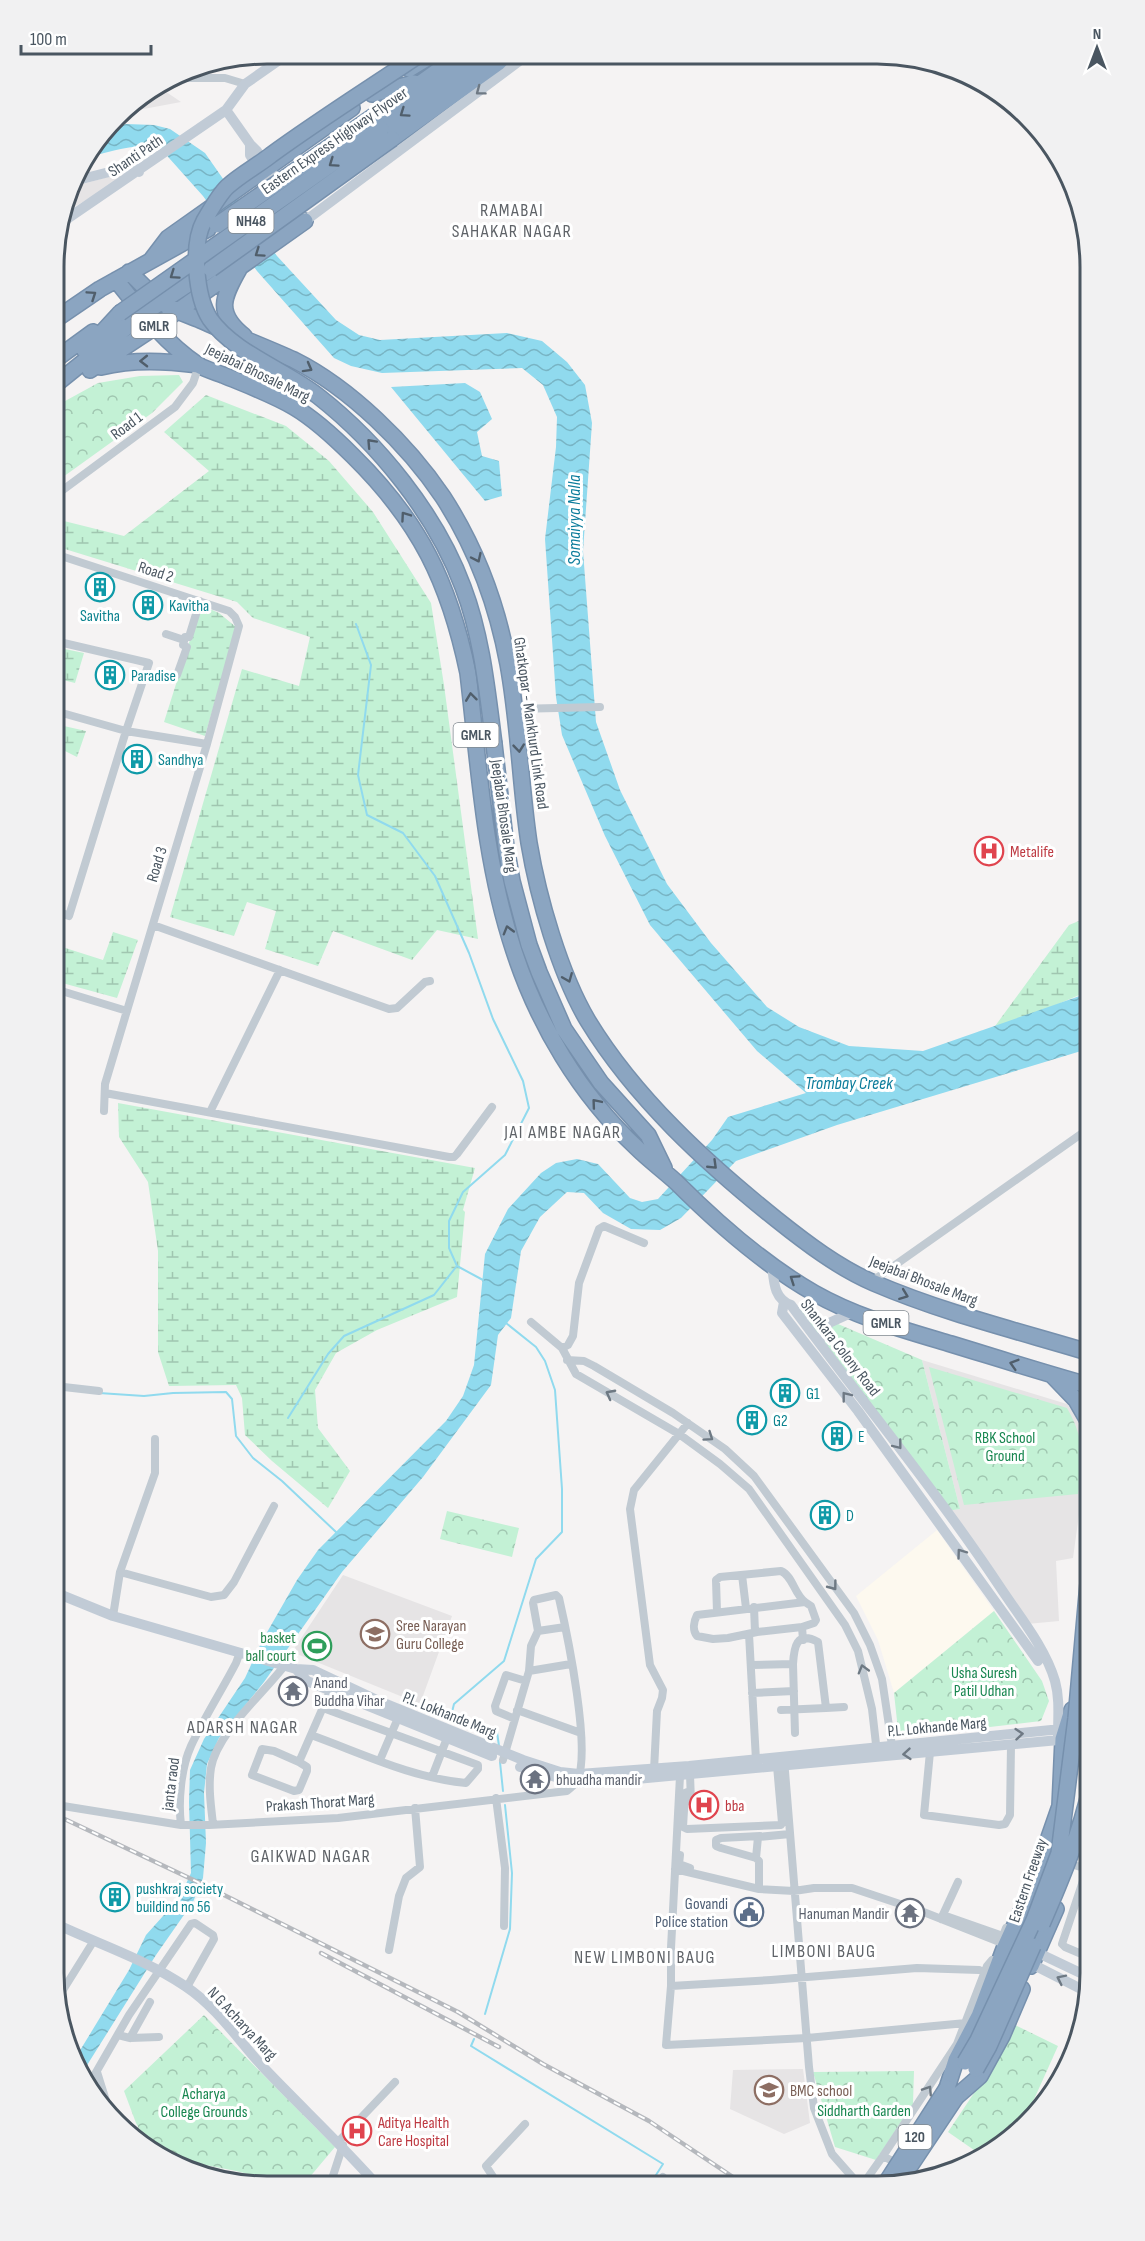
<svg xmlns="http://www.w3.org/2000/svg" width="1145" height="2241" viewBox="0 0 1145 2241" font-family="'Sofia Sans Condensed',sans-serif">
<defs>
<pattern id="forest-crowns" width="20" height="18" patternUnits="userSpaceOnUse" patternTransform="scale(1.5)"><rect width="20" height="18" fill="#c3f1d5"/><path d="M2 6a3 3 0 1 1 6 0M12 15a3 3 0 1 1 6 0" fill="none" stroke="#a0c6b0"/></pattern>
<pattern id="wetland-marsh" width="20" height="14" patternUnits="userSpaceOnUse" patternTransform="scale(1.5)"><rect width="20" height="14" fill="#c3f1d5"/><path d="M1 5h8M5 5V1M11 12h8M15 12V8" fill="none" stroke="#a0c6b0"/></pattern>
<pattern id="water-waves" width="16" height="10" patternUnits="userSpaceOnUse" patternTransform="scale(1.5)"><rect width="16" height="10" fill="#90daee"/><path d="M0 5q4-4 8 0t8 0" fill="none" stroke="#78b4c4"/></pattern>
</defs>
<rect width="100%" height="100%" fill="#f5f3f3"/>
<path fill="#fdf9ef" d="M937 1530 994 1611 894 1693 878 1640 856 1596Z"/>
<path fill="#e6e4e5" d="M159 87 181 102 122 113 127 107Z
M122 173 125 177 64 213 72 187Z
M922 1360 1067 1404 1080 1421 1089 1442 1073 1558 1056 1561 1059 1621 1027 1624 947 1511 960 1509Z
M343 1575 452 1616 420 1704 292 1652Z
M803 2069 810 2123 784 2134 730 2109 733 2070Z"/>
<path fill="url(#forest-crowns)" d="M179 375 183 382 152 413 56 482V406L98 383 140 376Z
M796 1306 922 1360 960 1509 947 1511Z
M929 1367 1067 1408C1085 1440 1084 1459 1078 1494L964 1505Z
M447 1511 519 1528 512 1557 440 1539Z
M994 1611 1042 1681 1049 1701 1041 1721 912 1736 898 1730 894 1693Z
M204 2015 335 2147 303 2185H292L236 2171 160 2156 150 2149 136 2123 124 2091Z
M1013 2024 1058 2046 1022 2126 996 2151 984 2157 948 2132 996 2060Z
M914 2071 913 2104 876 2160 835 2147 813 2072Z"/>
<path fill="url(#wetland-marsh)" d="M206 395 286 426 329 461 373 512 431 603 444 685 478 939 437 930 412 960 333 931 318 966 265 949 276 911 247 902 234 936 170 917 242 669 299 686 310 637 253 618 237 602 55 546 56 519 124 536 209 471 164 432Z
M201 605 219 613 236 627 205 736 164 722Z
M55 647 84 653 75 683 55 678Z
M55 724 86 731 77 757 55 746Z
M1091 916V990L990 1033 1069 925Z
M113 932 138 940 117 998 55 981 56 945 103 960Z
M118 1103 475 1168 463 1210 465 1212 457 1297 377 1330 336 1353 315 1390 318 1428 350 1471 328 1508 272 1461 245 1435 242 1398 236 1385 169 1386 158 1352V1251L148 1182 119 1137Z"/>
<path fill="url(#water-waves)" d="M126 124 154 125 170 129 205 153 277 256 336 320 359 335 380 340 507 333 542 341 567 362 585 385 592 423 583 551 596 722 620 790 667 884 711 943 767 1007 799 1027 849 1046 923 1051 1091 992V1048L837 1125 736 1161 681 1218 660 1230 631 1229 603 1213 584 1193 567 1192 540 1217 521 1251 511 1318 498 1335 491 1385 423 1477 342 1572 264 1682 219 1738 207 1764 204 1793 206 1843 203 1878 193 1902 156 1955 84 2070 76 2057 129 1970 146 1935 180 1897 191 1873 189 1802 190 1770 204 1739 245 1678 262 1641 297 1580 318 1550 446 1421 463 1396 474 1365 485 1254 508 1209 541 1173 556 1163 577 1159 598 1164 630 1198 642 1202 658 1199 712 1140 728 1117 806 1093 757 1051 650 925 605 836 562 735 556 697 545 539 556 447 557 417 543 385 522 368 382 373 351 366 334 358 257 271 203 196 161 149C138 141 111 152 88 157L110 129Z
M465 383 480 392 492 419 477 432 482 456 499 461 502 496 485 501 391 387Z"/>
<g fill="none" stroke-linecap="round" stroke-linejoin="round">
<path stroke="#90daee" stroke-width="2" d="M356 624 371 665 358 775 367 815 403 833 435 876 469 953 493 1019 523 1081 529 1108 505 1155 463 1192 449 1221V1248L457 1266 483 1280
M99 1393 144 1396 173 1393 226 1392 232 1399 236 1436 253 1458 282 1481 336 1532
M288 1418 328 1354 344 1336 434 1295 456 1267
M499 1746 497 1732 451 1716 454 1704 504 1661 536 1559 562 1532V1489L555 1390 545 1361 536 1347 506 1323
M500 1762 503 1791
M485 2014 510 1929 512 1873 505 1805
M474 2039 471 2046 663 2164 649 2186"/>
<g stroke="#7690ad" stroke-width="18">
<path id="highway" d="M409 69 432 55
M372 94 414 83
M374 116 460 55
M381 129 486 55
M392 139 498 63 506 55
M152 259 168 238 352 108
M239 269C223 297 215 313 244 336
M129 272C141 283 152 296 164 304 175 311 188 315 200 320 231 334 263 346 294 360 350 388 408 445 443 497 476 548 497 604 508 664 519 723 520 783 529 843 538 897 560 974 588 1021 635 1098 706 1163 776 1219 806 1243 839 1268 874 1283 944 1313 1018 1331 1091 1353
M116 280C140 310 165 343 198 365 205 369 215 372 223 375 247 385 272 394 294 407 316 420 335 438 353 456 420 522 449 582 468 673 479 766 484 861 514 951 538 1024 579 1094 637 1148 649 1160 663 1170 676 1182 716 1222 765 1265 814 1293 856 1317 904 1330 951 1344 997 1358 1044 1373 1091 1386
M56 319 100 289 208 229
M85 351 120 313
M56 359 93 332
M101 367C134 359 165 361 199 365
M90 370 155 327 305 221
M56 384 143 314 211 269
M494 744 506 847 512 881 529 945 539 972 564 1029 601 1083 648 1135 664 1168
M1053 1376 1076 1400 1091 1426
M1031 1966 1056 1909
M947 2088 956 2060 979 2016 1004 1949 1030 1892 1060 1806 1063 1739 1072 1710
M956 2097 980 2076 1002 2036 1022 1989"/>
</g>
<path stroke="#c1cad2" stroke-width="8" d="M173 78H225L245 84
M56 495 175 407 193 383 199 365
M55 554 229 611 235 617 239 626 207 744 105 1084 104 1111
M166 634 184 640
M177 675 187 647 183 645 185 637H189L200 601
M514 709 600 707
M55 711 126 731 207 744
M55 910 69 916 126 731 149 663 55 641
M153 925 389 1009 397 1008 425 982 430 981
M55 989 127 1011
M105 1093 449 1157H454L457 1154 492 1107
M210 1112 280 970
M871 1282 1091 1127
M531 1322 562 1348 576 1374 679 1434 720 1464 749 1489 845 1625 858 1651 872 1709 877 1753
M562 1348 568 1345 573 1336 579 1283 599 1229 604 1226 644 1243
M567 1360 584 1361 594 1366 673 1413 725 1449 754 1476 854 1613 870 1645 882 1679 892 1746
M55 1386 99 1391
M120 1572 211 1597 224 1595 234 1582 274 1506
M742 1575 746 1608
M754 1607 755 1632
M717 1612 716 1580 720 1577 781 1571C793 1576 794 1594 805 1602
M113 1616 120 1572 155 1473V1439
M802 1627 757 1632 728 1638 713 1639 697 1636C692 1630 694 1621 697 1615L805 1602 811 1606 816 1620 814 1623 802 1627 803 1640
M538 1631 565 1627
M749 1634 756 1760
M751 1665 793 1664 795 1733
M752 1693 794 1691
M826 1708 844 1707
M517 1710 581 1733
M781 1710 826 1708 818 1642C796 1630 794 1648 793 1664
M515 1719 496 1711 495 1706 506 1675 526 1681
M311 1735C361 1753 412 1778 466 1783L478 1769V1765L323 1708
M930 1752 924 1815 999 1825 1005 1824 1010 1815 1011 1745
M784 1759 809 2067 814 2108 832 2154 861 2187 883 2156 926 2179
M380 1760 398 1718
M503 1760 529 1671 571 1664
M299 1762 307 1767V1771L299 1790 294 1791 252 1775 262 1749 274 1751 299 1762 331 1689
M654 1770 657 1711 662 1698 663 1690 650 1665 630 1509 634 1490 688 1423
M690 1775 691 1801
M680 1776 671 1948V1986L666 2045 807 2038 966 2023
M432 1777 447 1738
M690 1791 685 1793 683 1827 687 1829 781 1825 782 1823 777 1766
M496 1798 505 1868 504 1926
M54 1802 63 1806 181 1825H209L338 1818 567 1791C570 1788 575 1785 577 1781 592 1752 567 1633 559 1598L556 1595 534 1600 533 1603 538 1631 531 1646 529 1671
M213 1824C211 1806 208 1787 211 1768 217 1733 263 1694 285 1665
M181 1825C178 1801 181 1768 191 1746 204 1718 222 1690 236 1663L240 1652
M680 1855 679 1864 690 1868
M756 1858 758 1837 790 1834
M1074 1865 1087 1869 1091 1859
M675 1869 759 1889 794 1891 814 1888H852L921 1911 1002 1943
M1087 1869 1062 1944 1065 1947 1091 1958
M759 1889V1861L756 1858 721 1848 716 1846V1840L721 1838 760 1836
M943 1915 1003 1936 1006 1928
M941 1919 958 1882
M389 1950 399 1896 406 1878 420 1867 415 1808
M671 1986 771 1980 917 1968 979 1970
M58 1998 93 1942
M118 2035 130 2038 159 2037
M130 2038 150 2002
M97 2072 107 2104
M91 2081 129 2015 191 1924 195 1923 213 1935 214 1939 187 1987
M338 2142 395 2082
M883 2156 957 2044 987 1966 992 1960H1000
M330 2185 343 2145
M499 2186 486 2166 525 2124
M658 2186 663 2177"/>
<path stroke="#c1cbd6" stroke-width="10" d="M226 110 250 144 257 151 282 187
M250 144V155L283 207
M74 181 121 169H136L139 172
M292 203 305 221 526 56
M61 223 226 110 245 84 288 54
M772 1264C774 1281 773 1298 791 1305 860 1399 935 1489 1000 1587 1019 1616 1045 1647 1055 1681 1060 1699 1058 1717 1058 1736
M784 1302 782 1313 858 1411 1038 1661
M819 1342 829 1323 853 1312
M54 1592 113 1616 296 1669 313 1670 381 1702 523 1760 560 1772 579 1774 689 1766 1091 1726
M296 1669 307 1681 492 1756
M520 1767 577 1783H593L1091 1737
M54 1923C98 1944 145 1959 185 1986 218 2008 238 2040 264 2068 302 2108 342 2145 378 2186
M1032 1950 1091 1978
M1028 1962 1089 1993"/>
<use href="#highway" stroke="#8ba5c1" stroke-width="15"/>
<g stroke="#b5b8bd" stroke-width="4.5">
<path id="rail" d="M54 1814 204 1885 458 2012 543 2064 649 2121 748 2187
M321 1953 499 2047"/>
</g>
<use href="#rail" stroke="#fff" stroke-width="2" stroke-dasharray="7" stroke-linecap="butt"/>
<g stroke="#7690ad" stroke-width="18" stroke-linecap="butt">
<path id="highway-bridge" d="M419 55C370 88 319 120 271 155 257 166 240 175 227 187 218 196 210 211 204 221 191 245 196 297 210 319 234 353 285 370 318 396 378 443 436 514 463 587 482 637 487 690 494 744
M217 225 374 116
M211 269 392 139
M120 313 381 129
M1042 1924C1062 1878 1080 1834 1091 1786
M965 2062 978 2040 1034 1920 1059 1853 1076 1718 1091 1550
M976 2069 989 2046 1033 1946
M898 2184 956 2097
M884 2186 947 2088"/>
</g>
<use href="#highway-bridge" stroke="#8ba5c1" stroke-width="15"/>
</g>
<defs><path id="oneway-chevron" d="M-2-3.5L2.5 0L-2 3.5" fill="none" stroke-width="1.6" stroke-linecap="round" stroke-linejoin="round" transform="scale(1.5)"/></defs>
<g stroke="#6e7984">
<use href="#oneway-chevron" transform="translate(480 91) rotate(143)"/>
<use href="#oneway-chevron" transform="translate(846 1396) rotate(-128)"/>
<use href="#oneway-chevron" transform="translate(898 1445) rotate(52)"/>
<use href="#oneway-chevron" transform="translate(961 1553) rotate(-126)"/>
<use href="#oneway-chevron" transform="translate(1019 1734) rotate(-5)"/>
<use href="#oneway-chevron" transform="translate(907 1754) rotate(175)"/>
<use href="#oneway-chevron" transform="translate(1061 1979) rotate(-154)"/>
</g>
<g stroke="#505e6b">
<use href="#oneway-chevron" transform="translate(404 113) rotate(145)"/>
<use href="#oneway-chevron" transform="translate(333 163) rotate(145)"/>
<use href="#oneway-chevron" transform="translate(259 253) rotate(145)"/>
<use href="#oneway-chevron" transform="translate(174 275) rotate(145)"/>
<use href="#oneway-chevron" transform="translate(92 295) rotate(-34)"/>
<use href="#oneway-chevron" transform="translate(144 361) rotate(179)"/>
<use href="#oneway-chevron" transform="translate(308 368) rotate(29)"/>
<use href="#oneway-chevron" transform="translate(371 443) rotate(-133)"/>
<use href="#oneway-chevron" transform="translate(405 516) rotate(-125)"/>
<use href="#oneway-chevron" transform="translate(477 558) rotate(65)"/>
<use href="#oneway-chevron" transform="translate(471 697) rotate(-97)"/>
<use href="#oneway-chevron" transform="translate(519 748) rotate(84)"/>
<use href="#oneway-chevron" transform="translate(508 930) rotate(-106)"/>
<use href="#oneway-chevron" transform="translate(568 978) rotate(68)"/>
<use href="#oneway-chevron" transform="translate(596 1103) rotate(-130)"/>
<use href="#oneway-chevron" transform="translate(713 1165) rotate(44)"/>
<use href="#oneway-chevron" transform="translate(794 1279) rotate(-146)"/>
<use href="#oneway-chevron" transform="translate(904 1295) rotate(21)"/>
<use href="#oneway-chevron" transform="translate(1014 1364) rotate(-163)"/>
</g>
<g stroke="#6e7983">
<use href="#oneway-chevron" transform="translate(610 1394) rotate(-152)"/>
<use href="#oneway-chevron" transform="translate(709 1437) rotate(35)"/>
<use href="#oneway-chevron" transform="translate(833 1586) rotate(53)"/>
<use href="#oneway-chevron" transform="translate(863 1669) rotate(-106)"/>
<use href="#oneway-chevron" transform="translate(928 2090) rotate(-57)"/>
</g>
<defs>
<g id="building-ring" transform="scale(1.5)"><circle r="9.5" fill="#fff" stroke="#0f9aa8" stroke-width="1.5"/><path d="M-4-6H4V6H1V3H-1V6H-4ZM-2.5-4.3h1.7v1.8h-1.7ZM.8-4.3h1.7v1.8H.8ZM-2.5-1h1.7V.8h-1.7ZM.8-1h1.7V.8H.8Z" fill="#0f9aa8"/></g>
<g id="hospital-ring" transform="scale(1.5)"><circle r="9.5" fill="#fff" stroke="#e0444e" stroke-width="1.5"/><path d="M-5-5h3v3.5h4V-5h3V5h-3V1.5h-4V5h-3Z" fill="#e0444e"/></g>
<g id="university-ring" transform="scale(1.5)"><circle r="9.5" fill="#fff" stroke="#8d6e63" stroke-width="1.5"/><path d="M0-5L7-2L0 1L-7-2ZM-4 1L0 2.5L4 1V4Q0 6-4 4Z" fill="#8d6e63"/></g>
<g id="stadium-ring" transform="scale(1.5)"><circle r="9.5" fill="#fff" stroke="#2e9e5b" stroke-width="1.5"/><path d="M0-5a6.5 5 0 1 0 0 10a6.5 5 0 1 0 0-10ZM-3.5-1.8h7v3.6h-7Z" fill="#2e9e5b"/></g>
<g id="temple-ring" transform="scale(1.5)"><circle r="9.5" fill="#fff" stroke="#6b7280" stroke-width="1.5"/><path d="M0-6L5-2H3V0L6.5 2.5H4V6H1.5V3h-3V6H-4V2.5H-6.5L-3 0V-2H-5Z" fill="#6b7280"/></g>
<g id="civic-ring" transform="scale(1.5)"><circle r="9.5" fill="#fff" stroke="#5c6f8a" stroke-width="1.5"/><path d="M-.6-6.5H3V-4.5H.6V-3L4-1V1h2V6H-6V1h2V-1L-.6-3ZM-1.2 2.5V6h2.4V2.5Z" fill="#5c6f8a"/></g>
<g id="school-ring" transform="scale(1.5)"><circle r="9.5" fill="#fff" stroke="#8d6e63" stroke-width="1.5"/><path d="M0-5L7-2L0 1L-7-2ZM-4 1L0 2.5L4 1V4Q0 6-4 4Z" fill="#8d6e63"/></g>
</defs>
<g fill-rule="evenodd">
<use href="#building-ring" x="100" y="587"/>
<use href="#building-ring" x="148" y="605"/>
<use href="#building-ring" x="110" y="675"/>
<use href="#building-ring" x="137" y="759"/>
<use href="#hospital-ring" x="989" y="851"/>
<use href="#building-ring" x="785" y="1393"/>
<use href="#building-ring" x="752" y="1420"/>
<use href="#building-ring" x="837" y="1436"/>
<use href="#building-ring" x="825" y="1515"/>
<use href="#university-ring" x="375" y="1634"/>
<use href="#stadium-ring" x="317" y="1646"/>
<use href="#temple-ring" x="293" y="1691"/>
<use href="#temple-ring" x="535" y="1779"/>
<use href="#hospital-ring" x="704" y="1805"/>
<use href="#building-ring" x="115" y="1897"/>
<use href="#civic-ring" x="749" y="1912"/>
<use href="#temple-ring" x="910" y="1913"/>
<use href="#school-ring" x="769" y="2090"/>
<use href="#hospital-ring" x="357" y="2131"/>
</g>
<g text-anchor="middle" stroke-width="6" stroke-linejoin="round" paint-order="stroke">
<g fill="#fff" stroke="#808990" stroke-width="1.5">
<rect x="228.5" y="209" width="45" height="24" rx="4.5"/>
<rect x="131.5" y="314" width="45" height="24" rx="4.5"/>
<rect x="453.5" y="723" width="45" height="24" rx="4.5"/>
<rect x="863.5" y="1311" width="45" height="24" rx="4.5"/>
<rect x="898.5" y="2125" width="33" height="24" rx="4.5"/>
</g>
<g font-size="15" font-weight="bold" fill="#4a5661">
<text x="251" y="226">NH48</text>
<text x="154" y="331">GMLR</text>
<text x="476" y="740">GMLR</text>
<text x="886" y="1328">GMLR</text>
<text x="915" y="2142">120</text>
</g>
<g font-size="16" fill="#4a5661" stroke="#fff">
<text transform="translate(334 140) rotate(-35)" y="6">Eastern Express Highway Flyover</text>
<text transform="translate(135 155) rotate(-34)" y="6">Shanti Path</text>
<text transform="translate(258 372) rotate(26)" y="6">Jeejabai Bhosale Marg</text>
<text transform="translate(126 425) rotate(-37)" y="6">Road 1</text>
<text transform="translate(156 571) rotate(18)" y="6">Road 2</text>
<text transform="translate(532 723) rotate(82)" y="6">Ghatkopar - Mankhurd Link Road</text>
<text transform="translate(505 816) rotate(82)" y="6">Jeejabai Bhosale Marg</text>
<text transform="translate(156 864) rotate(-73)" y="6">Road 3</text>
<text transform="translate(924 1280) rotate(21)" y="6">Jeejabai Bhosale Marg</text>
<text transform="translate(841 1347) rotate(52)" y="6">Shankara Colony Road</text>
<text transform="translate(450 1714) rotate(22)" y="6">P.L. Lokhande Marg</text>
<text transform="translate(937 1726) rotate(-5)" y="6">P.L. Lokhande Marg</text>
<text transform="translate(170 1784) rotate(-83)" y="6">janta raod</text>
<text transform="translate(320 1802) rotate(-4)" y="6">Prakash Thorat Marg</text>
<text transform="translate(1027 1880) rotate(-71)" y="6">Eastern Freeway</text>
<text transform="translate(243 2023) rotate(47)" y="6">N G Acharya Marg</text>
</g>
<g font-size="16" fill="#0d838f" stroke="#fff" text-anchor="start">
<text x="169" y="611">Kavitha</text>
<text x="100" y="621" text-anchor="middle">Savitha</text>
<text x="131" y="681">Paradise</text>
<text x="158" y="765">Sandhya</text>
<text x="806" y="1399">G1</text>
<text x="773" y="1426">G2</text>
<text x="858" y="1442">E</text>
<text x="846" y="1521">D</text>
<text x="136" y="1894">pushkraj society<tspan x="136" dy="18">buildind no 56</tspan></text>
</g>
<g font-size="16" fill="#be3a42" stroke="#fff" text-anchor="start">
<text x="1010" y="857">Metalife</text>
<text x="725" y="1811">bba</text>
<text x="378" y="2128">Aditya Health<tspan x="378" dy="18">Care Hospital</tspan></text>
</g>
<g font-size="16" fill="#17864f" stroke="#fff">
<text x="1005" y="1443">RBK School<tspan x="1005" dy="18">Ground</tspan></text>
<text x="984" y="1678">Usha Suresh<tspan x="984" dy="18">Patil Udhan</tspan></text>
<text x="204" y="2099">Acharya<tspan x="204" dy="18">College Grounds</tspan></text>
<text x="864" y="2116">Siddharth Garden</text>
</g>
<g font-size="16" fill="#785e54" stroke="#fff" text-anchor="start">
<text x="396" y="1631">Sree Narayan<tspan x="396" dy="18">Guru College</tspan></text>
<text x="790" y="2096">BMC school</text>
</g>
<g font-size="16" fill="#27864d" stroke="#fff" text-anchor="end">
<text x="296" y="1643">basket<tspan x="296" dy="18">ball court</tspan></text>
</g>
<g font-size="16" fill="#5b616d" stroke="#fff" text-anchor="start">
<text x="314" y="1688">Anand<tspan x="314" dy="18">Buddha Vihar</tspan></text>
<text x="556" y="1785">bhuadha mandir</text>
<text x="889" y="1919" text-anchor="end">Hanuman Mandir</text>
</g>
<g font-size="16" fill="#4e5e75" stroke="#fff" text-anchor="end">
<text x="728" y="1909">Govandi<tspan x="728" dy="18">Police station</tspan></text>
</g>
<g font-size="18" letter-spacing="1.5" fill="#5f6368" stroke="#fff">
<text x="512" y="216">RAMABAI<tspan x="512" dy="21">SAHAKAR NAGAR</tspan></text>
<text x="563" y="1138">JAI AMBE NAGAR</text>
<text x="243" y="1733">ADARSH NAGAR</text>
<text x="311" y="1862">GAIKWAD NAGAR</text>
<text x="824" y="1957">LIMBONI BAUG</text>
<text x="645" y="1963">NEW LIMBONI BAUG</text>
</g>
<g font-size="18" font-style="italic" fill="#0c7c9b" stroke="#fff">
<text transform="translate(574 520) rotate(-90)" y="6">Somaiyya Nalla</text>
<text x="849" y="1089">Trombay Creek</text>
</g>
</g>
<path d="M0 0H1145V2241H0ZM267 64H877A203 203 0 0 1 1080 267V1973A203 203 0 0 1 877 2176H267A203 203 0 0 1 64 1973V267A203 203 0 0 1 267 64Z" fill="#f1f1f2" fill-rule="evenodd"/>
<path fill="none" stroke="#4a5661" stroke-width="3" d="M267 64H877A203 203 0 0 1 1080 267V1973A203 203 0 0 1 877 2176H267A203 203 0 0 1 64 1973V267A203 203 0 0 1 267 64Z"/>
<g transform="translate(1097 48)" stroke="#ffffff" stroke-width="4.5" paint-order="stroke">
<path d="M0-4.5L10 22L0 15L-10 22Z" fill="#4a5661"/>
<text y="-9" font-size="16" font-weight="bold" text-anchor="middle" fill="#4a5661">N</text>
</g>
<path d="M21 45v9h130v-9" fill="none" stroke="#4a5661" stroke-width="3"/>
<text x="30" y="45" font-size="18" fill="#4a5661" stroke="#ffffff" stroke-width="4.5" paint-order="stroke">100 m</text>
</svg>
